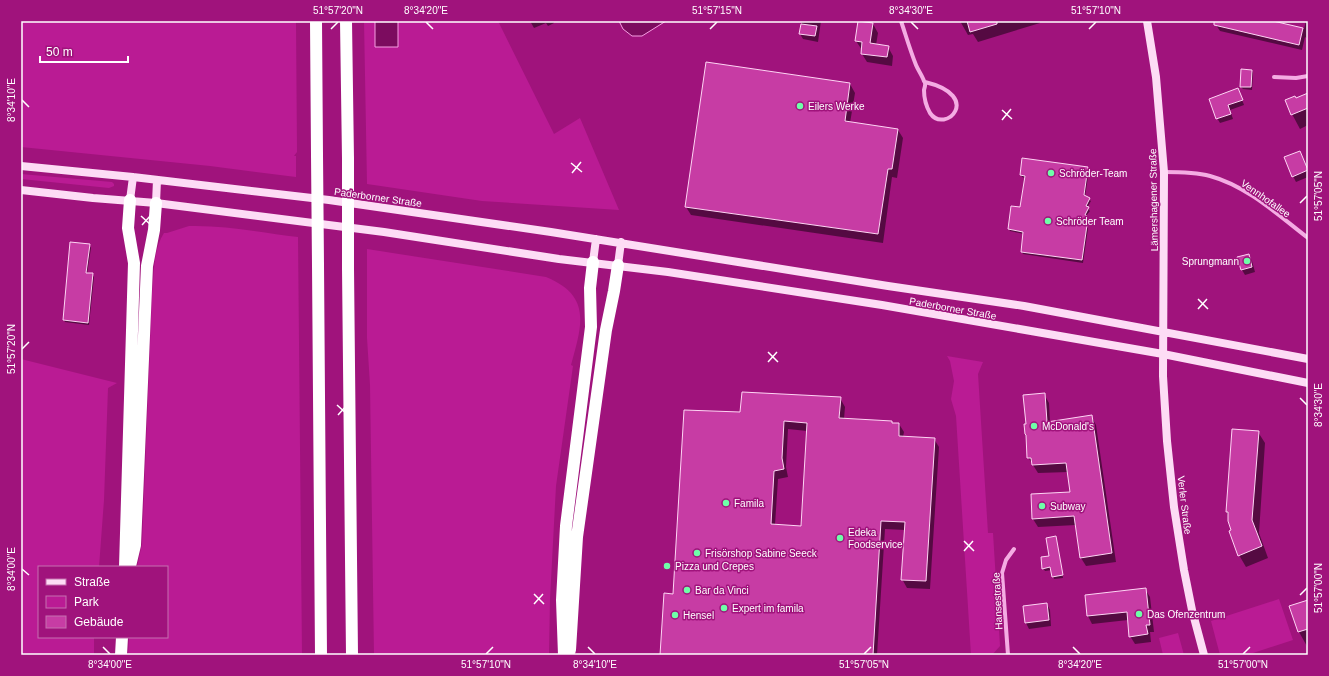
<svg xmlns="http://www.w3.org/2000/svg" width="1329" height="676" viewBox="0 0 1329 676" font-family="Arial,sans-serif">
<rect width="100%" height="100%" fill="#a0137c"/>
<path fill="#ba1b94" d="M21 21H296L297 152 294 156H296V177L210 166 21 147Z
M364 21H498L554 134 580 118 619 210 482 201 367 184Z
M21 174 112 182 114 184V186L109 188 21 179Z
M189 226C226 225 262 233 298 237L302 655H128L129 637H167V567H137L142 544 152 294C154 274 153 250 164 233H167Z
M367 249 546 277C592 296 582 325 571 365L573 366 556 486 550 599 549 655H374L370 385 367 338Z
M947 356 983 362 978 374 988 533H993L1000 646 992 655H971L956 416 951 399 954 381 950 361Z
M21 359 117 383 108 388 104 500 99 567H39V637H94V655H21Z
M1279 599 1293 640 1247 655H1220L1211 621Z
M1178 633 1184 655H1163L1159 638Z"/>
<path fill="#7c0c5f" stroke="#f79ee3" d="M375 21H398V47H375Z
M619 21H666L642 36H632L623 29Z"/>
<path fill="#0007" fill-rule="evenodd" d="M530 21H554V23L548 26 546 23 534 28Z
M802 21H821L818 42 803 39 800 34Z
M960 21H1040V23L978 42 973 34 968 35Z
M1217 21H1269L1304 29 1306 21H1308V39L1305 37 1302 50 1220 31 1216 25Z
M859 22 873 24 878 33 876 45 888 47 893 56 892 66 867 62 862 54V50L856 41Z
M1252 71 1253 73 1252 90 1243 89 1241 87Z
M850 84 855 93 850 123 898 130 903 138 897 178 892 177 883 243 691 215 686 207Z
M1238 89 1244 105 1230 110 1233 119 1220 123 1217 118Z
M1308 94V125L1300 129 1292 114 1296 99Z
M1300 152 1308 169V177L1296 182 1293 176Z
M1088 168 1089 170 1085 197 1091 201 1087 208 1090 211 1086 216 1088 220 1085 226H1087L1088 229 1083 263 1023 254 1022 252 1024 234 1010 231 1009 229 1021 208 1025 178 1022 177 1021 175Z
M89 245 91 248 87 274H92L94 277 89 325 65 322 64 320Z
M1249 255 1252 261 1255 272 1245 275 1242 270Z
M1044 394 1049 403 1050 422 1091 416 1096 425 1116 562 1086 566 1081 558 1076 525 1038 527 1033 519 1072 493 1069 472 1038 473 1028 457 1027 425Z
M840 398 845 407 844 419 892 422V424H899L904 432 903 437 934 439 939 447 930 589 907 588 902 579 905 530 885 529 877 655H661L674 595 741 413ZM788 429 807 431 801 527 775 525 778 479 788 477 786 467Z
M1233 430 1258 432 1265 443 1259 533 1268 558 1246 567 1239 555 1227 512Z
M1056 537 1063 578 1054 579 1052 570 1045 571 1043 568 1050 557Z
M1145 589 1150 597 1154 632H1150L1151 642 1135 644 1130 636 1128 620 1092 624 1088 616 1086 596Z
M1308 601V648L1299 632Z
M1047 604 1050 610 1051 626 1029 629 1026 623 1024 607Z"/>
<path fill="#c73ca4" stroke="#fed5f4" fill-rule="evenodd" d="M858 21 873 23 870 43 889 46 887 57 861 54 862 42 855 41Z
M967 21H997V24L970 32Z
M1214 21H1273L1303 28 1299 45 1214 25Z
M801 24 817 26 815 36 799 34Z
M706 62 850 83 845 121 898 129 892 169H888L878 234 685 207Z
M1241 69 1252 70 1251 87H1240Z
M1238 88 1243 100 1228 105 1231 114 1216 119 1209 99Z
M1308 93V108L1291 115 1285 100 1295 96 1296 98Z
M1300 151 1308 170 1292 177 1284 157Z
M1022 158 1088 167 1084 195 1090 198 1086 206 1089 207 1085 215 1087 216 1083 225H1087L1082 260 1021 252 1023 232 1008 229 1011 206 1020 207 1025 176 1020 175Z
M70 242 90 244 86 273H93L88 323 63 320Z
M1249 254 1252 267 1241 270 1237 257Z
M742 392 841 397 839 418 892 421V423H899V436L935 438 926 581 901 580 905 522 881 521 873 655H660L664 593 673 594 684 410 740 412ZM784 421 807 423 801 526 771 524 774 471 784 469 782 458Z
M1045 393 1047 422 1092 415 1112 553 1080 558 1074 516 1032 519 1031 494 1070 492 1066 463 1032 465 1031 458H1027L1026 435 1025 434 1024 424H1026L1023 395Z
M1232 429 1259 431 1252 520 1262 546 1238 556 1229 531 1231 530 1228 521V512H1226Z
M1056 536 1063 575 1052 577 1050 567 1042 569 1041 557 1049 556 1046 538Z
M1146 588 1150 625H1146L1148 634 1129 637 1127 612 1087 616 1085 595Z
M1308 600V629L1298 632 1289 606Z
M1047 603 1049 620 1025 623 1023 606Z"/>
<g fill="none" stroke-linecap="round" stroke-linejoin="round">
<path stroke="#f4ace3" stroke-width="4" d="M901 21C906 36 910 50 916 65 918 70 922 75 924 81 926 83 925 87 924 90 924 98 926 106 930 113 945 135 984 96 925 82
M1274 77 1296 78 1308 76
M1164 172C1179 172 1195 172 1210 176 1247 186 1278 215 1308 238
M1008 655 1002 573 1006 560 1014 549"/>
<path stroke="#fddcf5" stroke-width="8" d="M1147 21 1156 77 1164 172 1163 376 1167 441 1174 507 1184 570 1192 610 1204 655
M21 166 133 177 329 200 551 232 888 286 1024 306 1308 359
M21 190 93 198 156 203 384 232 559 259 668 272 882 305 1163 354 1308 383
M130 200 133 177
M156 203 157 180
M593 262 596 239
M618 265 621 242"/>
<path stroke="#fff" stroke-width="12" d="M316 21 317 155
M346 21 348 159
M318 265 321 655
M348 268 352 655
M130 566 135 545 147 266 154 230 156 203
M125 567 134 263 128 228 130 200
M570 650 577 537 606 330 614 291 618 265
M121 655 122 637
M564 655 562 600 566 526 591 327 590 288 593 262"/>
<path stroke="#fff" stroke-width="12" d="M317 155 318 265
M348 159V268"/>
</g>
<path fill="none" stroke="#fff" stroke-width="1.5" d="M426 22 433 29M911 22 918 29M331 29 338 22M710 29 717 22M1089 29 1096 22M22 100 29 107M1002 110 1012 119M1002 120 1011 109M571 163 582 172M572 173 581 162M1300 203 1307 196M141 216 151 225M142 225 151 215M1198 299 1208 309M1198 309 1207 299M22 349 29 342M768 352 778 362M768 362 777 352M1300 398 1307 405M337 405 348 415M338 415 347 405M964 541 974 551M964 551 973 541M22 569 29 575M534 594 544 604M1300 595 1307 588M534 604 543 594M103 647 110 654M588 647 595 654M1073 647 1080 654M486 654 493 647M864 654 871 647M1243 654 1250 647"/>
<g fill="#6fffa9" stroke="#a0137c" stroke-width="1.5">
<circle cx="800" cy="106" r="4"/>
<circle cx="1051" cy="173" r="4"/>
<circle cx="1048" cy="221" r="4"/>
<circle cx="1247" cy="261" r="4"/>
<circle cx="1034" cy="426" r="4"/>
<circle cx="726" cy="503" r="4"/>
<circle cx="1042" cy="506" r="4"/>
<circle cx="840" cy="538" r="4"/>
<circle cx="697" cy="553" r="4"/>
<circle cx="667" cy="566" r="4"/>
<circle cx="687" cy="590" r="4"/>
<circle cx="724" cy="608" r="4"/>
<circle cx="1139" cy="614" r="4"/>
<circle cx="675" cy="615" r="4"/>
</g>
<g text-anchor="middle" stroke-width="3" stroke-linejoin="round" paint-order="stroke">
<g font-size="10" fill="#fff" stroke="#a0137c" text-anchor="start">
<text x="808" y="110">Eilers Werke</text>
<text x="1059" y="177">Schröder-Team</text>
<text x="1056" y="225">Schröder Team</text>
<text x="1239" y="265" text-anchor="end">Sprungmann</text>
<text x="1042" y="430">McDonald's</text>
<text x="734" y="507">Famila</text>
<text x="1050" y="510">Subway</text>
<text x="848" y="536">Edeka<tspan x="848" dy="12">Foodservice</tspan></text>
<text x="705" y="557">Frisörshop Sabine Seeck</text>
<text x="675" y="570">Pizza und Crepes</text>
<text x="695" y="594">Bar da Vinci</text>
<text x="732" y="612">Expert im famila</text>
<text x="1147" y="618">Das Ofenzentrum</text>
<text x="683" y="619">Hensel</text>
</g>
<g font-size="10" fill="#fff" stroke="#a0137c">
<text transform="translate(378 197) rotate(8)" y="4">Paderborner Straße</text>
<text transform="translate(1266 198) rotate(35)" y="4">Vennhofallee</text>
<text transform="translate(1153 200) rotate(-91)" y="4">Lämershagener Straße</text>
<text transform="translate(953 308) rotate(10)" y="4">Paderborner Straße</text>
<text transform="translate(1185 505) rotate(83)" y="4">Verler Straße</text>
<text transform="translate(997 601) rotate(-93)" y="4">Hansestraße</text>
</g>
</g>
<rect width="1329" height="676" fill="none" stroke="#a0137c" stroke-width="44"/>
<rect x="38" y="566" width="130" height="72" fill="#a0137c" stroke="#c671b0"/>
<rect x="46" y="579" width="20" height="6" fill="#fddcf5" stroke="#c671b0"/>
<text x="74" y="586" font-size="12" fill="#ffffff">Straße</text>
<rect x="46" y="596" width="20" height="12" fill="#ba1b94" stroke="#c671b0"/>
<text x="74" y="606" font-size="12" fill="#ffffff">Park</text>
<rect x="46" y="616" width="20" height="12" fill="#c73ca4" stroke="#c671b0"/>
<text x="74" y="626" font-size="12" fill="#ffffff">Gebäude</text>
<path d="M40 56v6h88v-6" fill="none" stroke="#ffffff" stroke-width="2"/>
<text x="46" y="56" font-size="12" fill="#ffffff" stroke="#a0137c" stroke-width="3" paint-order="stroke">50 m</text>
<rect x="22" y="22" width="1285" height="632" fill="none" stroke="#fff" stroke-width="1.5"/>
<g font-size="10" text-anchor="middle" fill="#fff">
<text x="338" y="14">51°57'20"N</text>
<text x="426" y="14">8°34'20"E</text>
<text x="717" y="14">51°57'15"N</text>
<text x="911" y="14">8°34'30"E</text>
<text x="1096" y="14">51°57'10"N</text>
<text transform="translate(11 100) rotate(-90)" y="4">8°34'10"E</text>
<text transform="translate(1318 196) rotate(-90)" y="4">51°57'05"N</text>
<text transform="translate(11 349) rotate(-90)" y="4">51°57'20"N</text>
<text transform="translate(1318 405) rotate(-90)" y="4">8°34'30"E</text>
<text transform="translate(11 569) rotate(-90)" y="4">8°34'00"E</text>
<text transform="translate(1318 588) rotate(-90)" y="4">51°57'00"N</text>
<text x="110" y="668">8°34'00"E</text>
<text x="486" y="668">51°57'10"N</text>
<text x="595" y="668">8°34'10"E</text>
<text x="864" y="668">51°57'05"N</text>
<text x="1080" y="668">8°34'20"E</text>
<text x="1243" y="668">51°57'00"N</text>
</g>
</svg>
